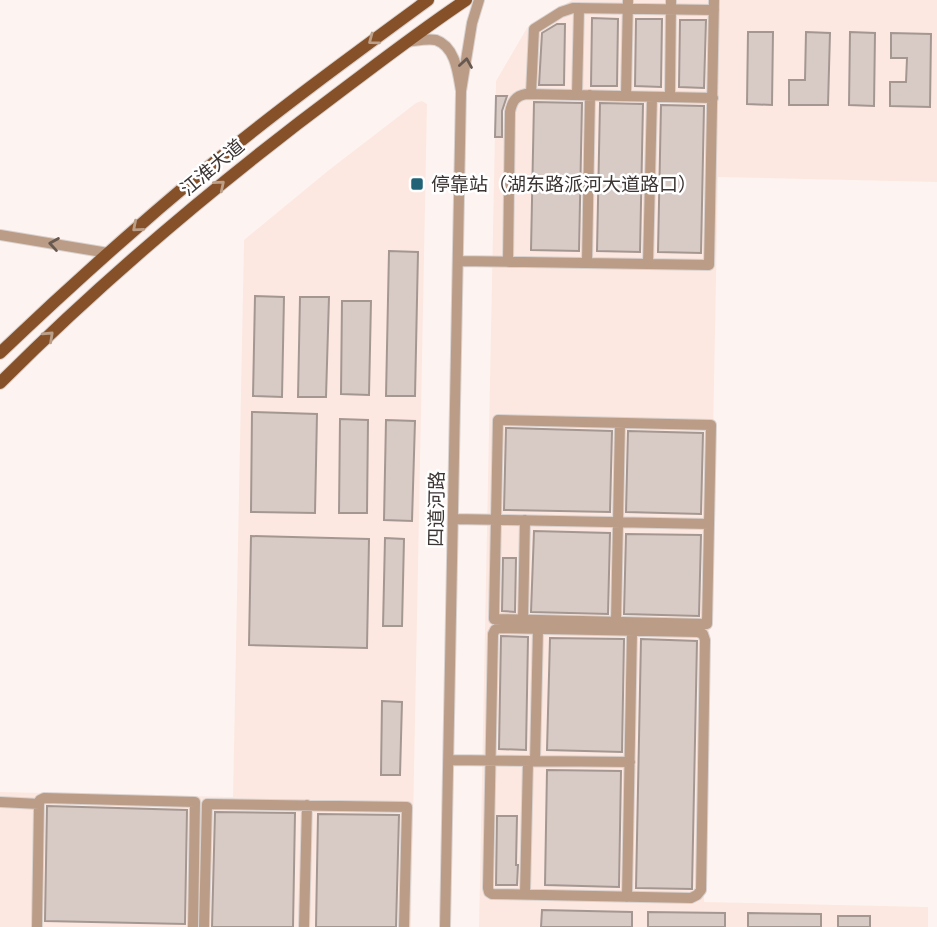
<svg xmlns="http://www.w3.org/2000/svg" width="937" height="927" viewBox="0 0 937 927" font-family="Poppins,'Noto Sans SC',sans-serif">
<rect width="100%" height="100%" fill="#fdf4f1"/>
<path fill="#fce8e1" d="M572 0H937V182L718 177 704 902 928 907V927H479L496 81 527 28Z
M422 101 427 104 411 927H0V792L233 797 244 240 329 170 416 103Z"/>
<path fill="#d8cac5" stroke="#a49792" stroke-width="2" d="M592 18 618 19 617 86H591Z
M636 19H662L661 87 635 86Z
M680 20H706L704 88 679 87Z
M557 24H565L564 85H539L542 33Z
M748 32H773L772 105 747 104Z
M806 32 830 33 828 105H789V80H805Z
M850 32 875 33 874 106 849 105Z
M891 33 931 34 930 107 890 106V82H906L907 58H891Z
M496 96H507L502 111V137H495Z
M534 102 582 103 579 251 531 250Z
M600 103 643 104 640 252 597 251Z
M661 105 704 106 701 253 658 252Z
M389 251 418 252 415 396H386Z
M255 296 284 297 282 397 253 396Z
M300 297H329L326 397H298Z
M342 301H371L369 395 341 394Z
M252 412 317 414 315 513 251 512Z
M340 419 368 420 367 513H339Z
M386 420 415 421 412 521 384 520Z
M506 428 612 431 610 512 504 510Z
M628 431 703 433 701 514 626 512Z
M534 531 610 533 608 614 531 612Z
M626 534 701 535 699 616 624 614Z
M251 536 369 539 367 648 249 645Z
M385 538 404 539 402 626H383Z
M503 558H516L515 612 502 611Z
M501 636 528 637 526 750 499 749Z
M550 638 624 639 622 752 547 750Z
M641 639 697 641 692 889 636 888Z
M382 701 402 702 400 775H381Z
M547 770 621 771 619 887 545 885Z
M47 806 187 810 185 924 45 921Z
M215 812 295 813 293 927H212Z
M318 814 399 815 396 927H316Z
M497 816H517L516 865H518L517 885H496Z
M542 910 632 912V927H541Z
M648 912 725 913V927H648Z
M748 913 821 914V927H748Z
M838 916H870V927H838Z"/>
<g fill="none" stroke-linecap="round" stroke-linejoin="round">
<g stroke="#dad2cf" stroke-width="12">
<path id="minor" d="M406 42C416 41 427 38 436 40 456 47 458 74 461 91L472 23 479 0
M531 94 534 29 561 12 573 8 714 10
M577 95 579 8
M626 96 628 0
M670 97 671 0
M0 235 108 253
M458 261 709 265 714 0
M508 262 510 112C512 102 515 96 526 94L713 98
M587 263 590 95
M648 264 652 97
M498 420 711 425 707 624 494 619Z
M453 519 709 524
M523 620 525 520
M616 622 620 423
M498 628 698 632 703 634 705 640 701 890 697 895 691 898 492 894 489 892 488 888 493 634 495 630Z
M449 760 630 762
M535 761 538 629
M0 802 39 804
M525 894 528 761
M627 897 632 631
M37 927 39 804 40 800 44 798 195 802 193 927
M204 927 207 804 407 807 404 927
M304 927 307 805
M445 927 461 91"/>
</g>
<g stroke="#dad2cf" stroke-width="14">
<path id="major" d="M0 353C67 289 136 227 207 168 279 109 353 55 428 0
M0 383C107 276 224 178 345 88 385 58 424 28 466 0"/>
</g>
<use href="#minor" stroke="#bb9c87" stroke-width="10"/>
<use href="#major" stroke="#865129" stroke-width="12"/>
</g>
<defs><path id="oneway-chevron" d="M-2-3.5L2.5 0L-2 3.5" fill="none" stroke-width="1.6" stroke-linecap="round" stroke-linejoin="round" transform="scale(1.75)"/></defs>
<g stroke="#bc9f89">
<use href="#oneway-chevron" transform="translate(373 40) rotate(143)"/>
<use href="#oneway-chevron" transform="translate(220 185) rotate(-40)"/>
<use href="#oneway-chevron" transform="translate(137 227) rotate(139)"/>
<use href="#oneway-chevron" transform="translate(49 336) rotate(-43)"/>
</g>
<g stroke="#685950">
<use href="#oneway-chevron" transform="translate(466 63) rotate(-81)"/>
<use href="#oneway-chevron" transform="translate(54 244) rotate(-171)"/>
</g>
<rect fill="#206276" stroke="#fff" stroke-width="2.5" x="410" y="177" width="14" height="14" rx="3.5"/>
<g text-anchor="middle" stroke-width="5" stroke-linejoin="round" paint-order="stroke">
<g font-size="19" fill="#3b3533" stroke="#fff">
<text transform="translate(212 167) rotate(-40)" y="7">江淮大道</text>
<text transform="translate(436 509) rotate(-89)" y="7">四道河路</text>
</g>
<g font-size="19" fill="#3b3533" stroke="#fff" text-anchor="start">
<text x="431" y="191">停靠站（湖东路派河大道路口）</text>
</g>
</g>
</svg>
